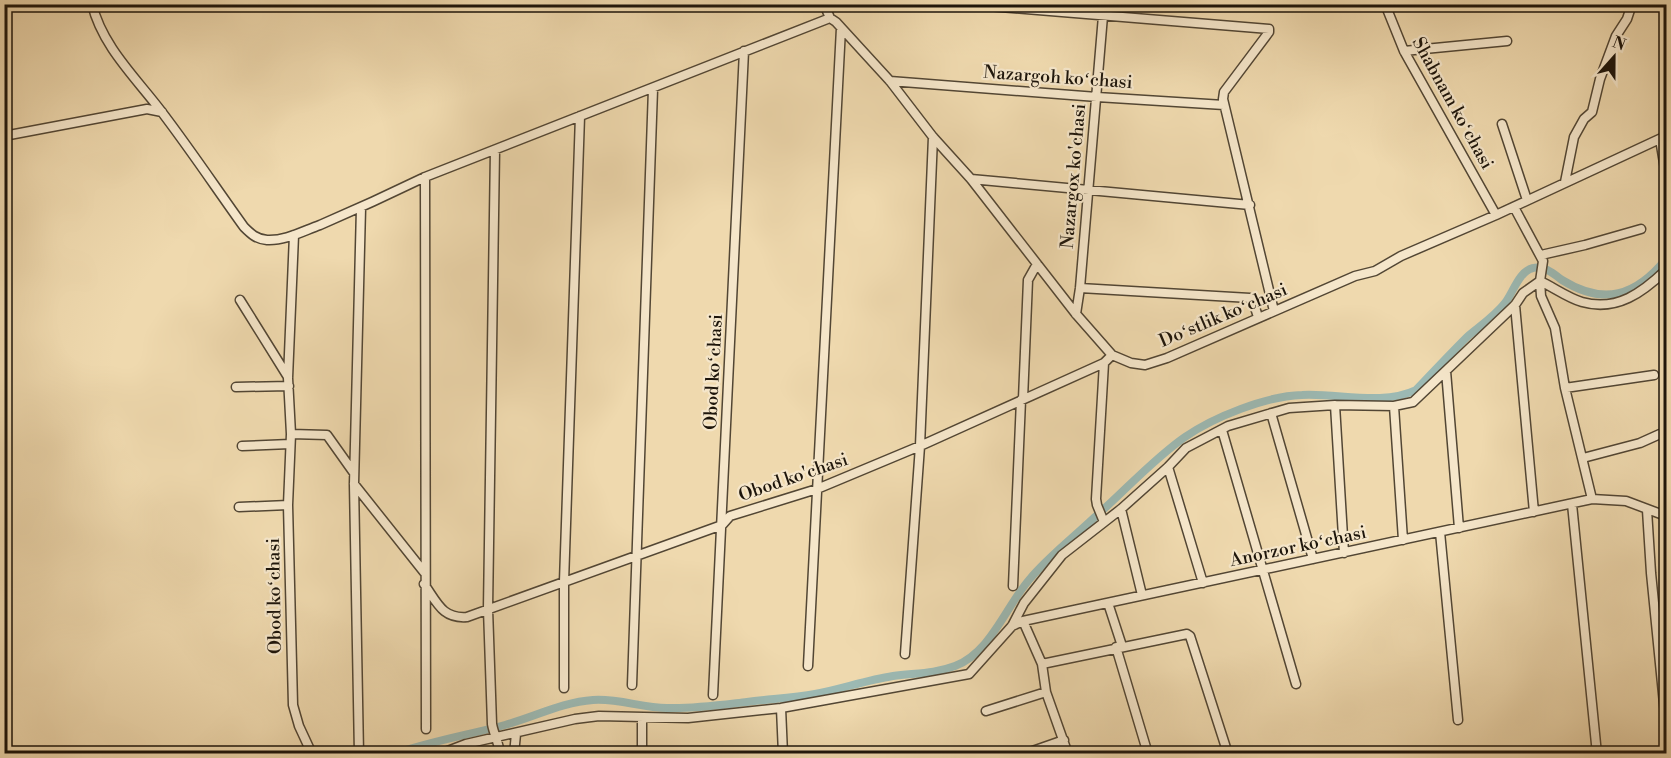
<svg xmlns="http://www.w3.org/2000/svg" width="1671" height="758" viewBox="0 0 1671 758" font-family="'Libre Bodoni',serif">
<rect width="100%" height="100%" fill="#efd9ae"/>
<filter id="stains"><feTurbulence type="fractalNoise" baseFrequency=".00333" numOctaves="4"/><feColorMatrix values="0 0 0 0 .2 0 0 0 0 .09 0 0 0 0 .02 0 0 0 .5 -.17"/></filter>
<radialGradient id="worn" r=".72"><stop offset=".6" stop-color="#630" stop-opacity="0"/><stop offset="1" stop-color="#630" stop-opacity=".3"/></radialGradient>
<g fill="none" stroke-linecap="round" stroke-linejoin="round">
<path stroke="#9cb9b3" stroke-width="8" d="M394 754C431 741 468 735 505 725 534 717 563 702 593 700 618 698 642 708 667 708 693 709 721 705 747 702 770 699 793 698 815 694 841 689 867 680 893 676 916 673 934 674 955 666 991 652 1005 608 1029 580 1048 557 1073 538 1095 517 1125 491 1152 460 1185 437 1214 417 1266 396 1302 395 1339 393 1382 406 1416 390 1433 372 1450 354 1467 337 1480 326 1495 316 1505 303 1513 293 1519 271 1533 268 1544 265 1554 274 1562 280 1604 306 1636 296 1666 259"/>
<g stroke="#524634" stroke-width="11">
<path id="minor" d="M92 4C102 46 136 78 161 111 190 149 216 188 244 227 251 234 256 239 267 240 285 241 303 231 320 225 355 210 390 194 425 177L830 18 836 22 890 81 933 137 971 179 1076 314 1112 355 1131 363 1145 365 1167 358 1355 276 1375 271 1401 256 1496 215 1666 136
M824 4 830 18
M963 4 1269 29V32L1224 92 1223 99 1274 311
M1385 4 1404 51 1496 215
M1404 51 1507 41
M890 81 1097 97 1224 105
M1502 124 1527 200
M4 136 147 109 162 112
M1660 139 1666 175
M495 150 488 609 492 724C494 735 499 743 500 754
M425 177 426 729
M971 179 1250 205
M1565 182 1574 137 1584 119 1592 112 1600 79 1616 36 1627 19 1632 4
M1514 207 1543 261 1540 281 1541 296 1555 328 1565 388 1592 499
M294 235 288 378 291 434 288 505 293 705 299 726 312 754
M1541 255 1585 245 1641 229
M1540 281C1553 287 1568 298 1582 302 1617 312 1643 292 1666 270
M1080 288 1250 298 1253 301 1258 317
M240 300 288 377
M1515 305 1534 512
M1076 314 1080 288 1104 4
M1104 363 1096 499 1097 505 1104 522
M1446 371 1459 528
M236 387 289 386
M1565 388 1654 375
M1023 399 1028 280 1037 264
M1335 405 1344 553
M1394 406 1403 540
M1271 413 1313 559
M1222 430 1296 684
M291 434 327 435 354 473
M242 446 290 444
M1583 458 1640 443 1660 434
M1168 467 1203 583
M354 484 424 572
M1572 504 1597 754
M239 507 288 505
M1121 509 1142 595
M1647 510 1651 573 1666 724
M1440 532 1458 720
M424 584C437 602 442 619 467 617L722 525 730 516 817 489 920 446 1104 363 1112 355
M1013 586 1021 400
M1108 603 1122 646
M1023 621 1042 664 1046 692 1068 754
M1012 626 1023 621 1592 499 1626 501 1666 516
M1116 647 1148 754
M905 654 920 446 933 137
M1042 664 1187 634 1190 636 1228 754
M808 666 841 28
M632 685 653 89
M564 688V582L580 116
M713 695 744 51
M781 708 783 754
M986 711 1046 692
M642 717V754
M359 754 354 484 361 208
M440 754 466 744 575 719 599 716 688 718 781 708 969 674 1012 626 1024 603 1062 555 1121 509 1168 467 1186 448 1228 426 1289 408 1335 405 1394 406 1413 402 1515 305 1523 293 1540 281
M514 754 516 734
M1024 754 1064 740"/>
</g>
<use href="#minor" stroke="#f5e6ca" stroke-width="8"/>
</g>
<g text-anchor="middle" stroke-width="4.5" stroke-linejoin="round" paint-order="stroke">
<g font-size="18" fill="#1d150b" stroke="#f5e6ca">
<text transform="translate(1058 77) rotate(4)" y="6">Nazargoh koʻchasi</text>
<text transform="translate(1453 103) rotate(61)" y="6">Shabnam koʻchasi</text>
<text transform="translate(1073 176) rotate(-85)" y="6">Nazargox ko'chasi</text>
<text transform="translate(1223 315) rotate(-23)" y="6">Doʻstlik koʻchasi</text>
<text transform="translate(713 372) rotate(-87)" y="6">Obod koʻchasi</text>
<text transform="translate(793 477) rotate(-19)" y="6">Obod ko'chasi</text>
<text transform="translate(1298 546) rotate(-12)" y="6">Anorzor koʻchasi</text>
<text transform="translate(274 596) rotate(-91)" y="6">Obod koʻchasi</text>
</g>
</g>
<rect width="1671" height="758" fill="none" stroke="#efd9ae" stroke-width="24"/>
<rect x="6" y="6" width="1659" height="746" fill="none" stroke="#1d150b" stroke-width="3"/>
<rect x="12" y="12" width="1647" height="734" fill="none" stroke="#1d150b" stroke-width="1.5"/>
<g transform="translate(1614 57) rotate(21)" stroke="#f5e6ca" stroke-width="4.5" paint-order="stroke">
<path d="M0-4.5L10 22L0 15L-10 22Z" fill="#1d150b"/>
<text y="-9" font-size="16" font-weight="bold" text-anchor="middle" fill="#1d150b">N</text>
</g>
<rect width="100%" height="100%" filter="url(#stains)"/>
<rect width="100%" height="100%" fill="url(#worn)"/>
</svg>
